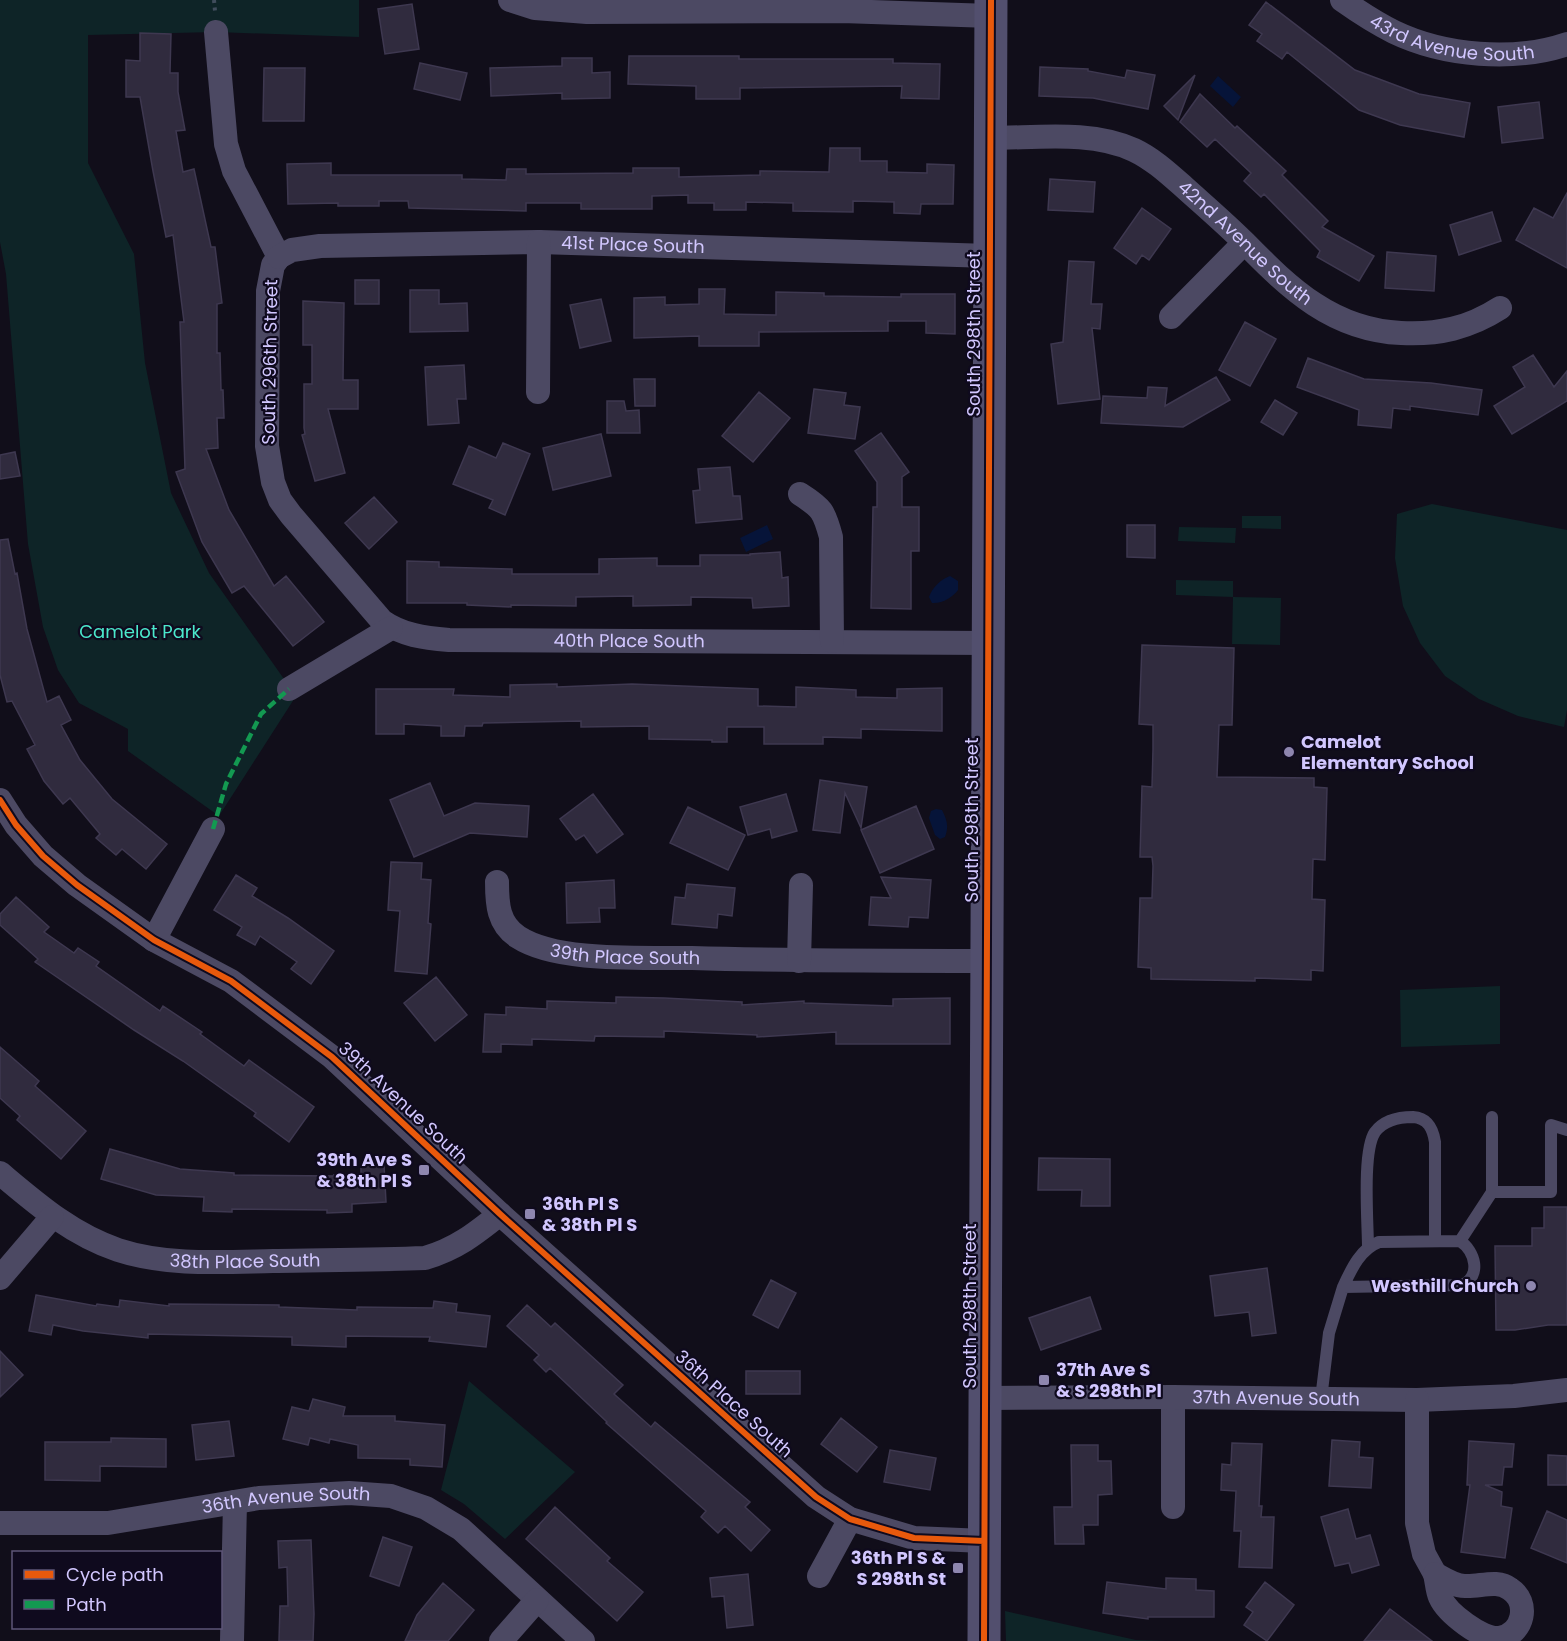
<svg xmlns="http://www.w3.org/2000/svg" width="1567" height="1641" viewBox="0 0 1567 1641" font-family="Poppins,sans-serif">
<rect width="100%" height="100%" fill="#110e1a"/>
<path fill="#0e2427" d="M0 0H359V37L216 32 88 35V163L134 254 145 363 171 493 209 573 296 696 219 816 128 751V729L79 703 58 670 43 627 28 544 6 274 0 242Z
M1432 504 1567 530V710L1564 727 1518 716 1479 699 1445 676 1420 643 1403 606 1395 558 1397 514Z
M1242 516H1281V529L1242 528Z
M1179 527 1236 528 1235 543 1178 541Z
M1176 580 1233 581V597L1281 598 1280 645 1232 644 1233 597 1176 595Z
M1500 986V1044L1401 1047 1400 990Z
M469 1381 575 1472 505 1539 464 1504 441 1490Z
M1005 1611 1136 1640 1167 1641H1006Z"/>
<path fill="#061439" d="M1218 76 1241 97 1233 107 1210 86Z
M767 525 773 539 746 552 740 538Z
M950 576 958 581V590C953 597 942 604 932 603L929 597C932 588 941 579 950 576Z
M936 809 942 810C947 820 949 826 945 837L940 839 935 835 929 818 931 811Z"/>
<path fill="#302b3e" stroke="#3e3850" stroke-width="1.5" d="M1266 2 1355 70 1419 94 1470 103 1464 137 1400 125 1359 110 1287 52 1282 59 1257 41 1262 34 1249 25Z
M412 4 419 49 385 54 378 9Z
M140 33 171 34 170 73H178V92L185 130 176 131 183 172 194 169 211 247H215L222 303 217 304V353H220L221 390H223L224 418H217L218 448 206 449 229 510 274 586 286 576 324 622 293 646 244 586 232 593 202 542 176 472 185 469 180 322H184L173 235 166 237 153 171 140 97H126V60L140 61Z
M629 56H739V59H893V63L940 64 939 99 901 98 902 86 740 88V99H696V86L628 84Z
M562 58H592V73L610 72V98L562 99V93L491 96 490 68 562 66Z
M420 63 467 73 460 100 414 89Z
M1040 67 1088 69V71L1125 78 1127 70 1155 75 1148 109 1093 98 1039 96Z
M264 68H305L304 121H263Z
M1195 75 1178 120 1164 106Z
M1200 94 1235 128 1237 126 1286 171 1282 175 1328 221 1322 227 1374 256 1359 281 1317 257 1320 251 1264 194 1261 197 1244 181 1251 173 1215 139 1207 147 1180 122Z
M1539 102 1543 138 1502 143 1498 107Z
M830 148H860V161H887V172L927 173V164L954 165 953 204H921L920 214 894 213V202L853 201V212L793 211V203L746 202V210H714V203H688V195L652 196V209H581V203H526V211L409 208 408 201H379V206H338V203L288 204 287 164 331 163V175H462V179L506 180 507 169H526V174L633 173V168H679V177L760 175V171L829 172Z
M1050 179 1095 182 1093 212 1048 210Z
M1567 193V268L1516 240 1534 208 1553 218Z
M1142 208 1171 229 1149 260 1142 255 1136 264 1114 248Z
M1492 212 1501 241 1459 255 1450 225Z
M1387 252 1436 256 1434 291 1385 288Z
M1069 261 1094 262 1091 304H1102L1100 329 1092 328 1100 399 1058 404 1051 344 1063 342Z
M355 280H379V304H355Z
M699 289H725L724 314 776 315V292L824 293V296L901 297V294H955V334L926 333V321H888V331L759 332V346H699V336L634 338V298L665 297V305L699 304Z
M410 290H439V304L467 303 468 331 410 332Z
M601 299 611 341 580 348 570 305Z
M303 301 344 303 343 380H358V409H328L345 473 315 481 302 435 305 434 304 428V384H312V345H303Z
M1245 322 1276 339 1250 386 1219 370Z
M1533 355 1554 387 1567 371V401L1512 434 1494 406 1525 387 1513 367Z
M1308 358 1364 379 1431 383 1482 390 1478 415 1410 406V410L1393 408 1391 428 1358 425 1359 410 1297 387Z
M464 365 466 399H457L459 423 428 425 425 367Z
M1216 377 1230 400 1183 427 1101 423 1103 396 1147 398 1148 387 1167 388 1165 406Z
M634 379H655V406H635Z
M814 389 846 393 844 405 860 407 855 439 808 433Z
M759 392 790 418 753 462 722 436Z
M1275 400 1297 413 1283 435 1261 422Z
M607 401H624L626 411 639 410 640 433H607Z
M881 433 909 472 902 477V507H919V551H911V609L871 608 873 507H877V482L855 451Z
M601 434 611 476 553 490 543 448Z
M503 443 530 454 505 515 489 508 493 500 453 484 469 446 496 458Z
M15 452 20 476 0 479V455Z
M730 467 733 496H740L742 519 696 523 693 491 700 490 698 469Z
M374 497 397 522 369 549 345 523Z
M1127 525H1155V558L1127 557Z
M8 539 15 574 17 573 27 629 47 702 59 696 71 720 61 725 80 760 112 799 167 844 146 869 122 849 116 855 96 838 100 834 70 798 63 804 44 781 27 749 35 745 12 701 7 702 0 675V540Z
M780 552 782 578 788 577 789 606 753 608 752 598 691 597V605L633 606V596L576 597V606L511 605V607L467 605V603H407V561L439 562V567L512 569V574H599V559L657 558V566H700V555H750V554Z
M1142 645 1234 648 1232 725H1219L1217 777 1314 778V787L1327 788 1325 860 1313 859 1312 899 1325 900 1323 971 1311 970V980L1255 978V981L1151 979V968L1138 967 1140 898H1152L1153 866 1152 857H1140L1142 786 1152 787 1153 749V725L1139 724Z
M557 684V687L632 684 758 689V706L796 707V687L856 690V697L897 698V689L942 688V731L861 729V738L823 737V744H764V727H727V742H712V740L649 739V726L581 727V721L483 723 482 726H465L464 736H441V726L404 724V734H376V689H454L453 695 510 697V685Z
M820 780 867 787 861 828 845 793 840 833 813 830Z
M430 783 444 816 475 803 529 806 527 837 470 833 414 857 390 800Z
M593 794 623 834 597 853 584 835 576 840 560 819Z
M786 794 797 831 772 838 770 829 748 835 740 807Z
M916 806 934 849 880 873 861 830Z
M688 807 745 835 728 870 670 843Z
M391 862 422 863 421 879 431 880 428 923 431 924 427 974 395 971 400 911 388 910Z
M236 875 257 888 252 896 288 918 334 951 311 984 291 969 297 962 260 936 255 945 237 935 242 927 214 910Z
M881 877 931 880 928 918 909 917 908 927 869 925 871 897 891 898Z
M614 880 615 908H599L600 922 567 923 566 883Z
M687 884 735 888 732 916 718 914 717 928 672 924 675 897 685 898Z
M16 897 49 927 44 932 74 953 78 948 99 962 96 966 160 1011 163 1006 202 1032 200 1034 244 1066 249 1060 314 1107 289 1142 254 1116 256 1113 183 1061 134 1030 35 962 38 959 0 925V914Z
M436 977 467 1015 435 1041 404 1003Z
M616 997 664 998 742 1002V1005L804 1001V1003L893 1006V999L950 998V1044H836V1032L757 1037V1035L664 1031V1037L595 1036 594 1041 532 1039V1045L501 1044V1052H483L485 1014 506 1015V1007L547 1009V1001L616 1003Z
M0 1047 39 1081 35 1086 86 1131 61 1159 17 1120 20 1116 0 1098Z
M110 1149 180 1169 234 1173V1175L335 1176 333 1175 361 1174V1166L384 1165 386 1202 352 1204V1212L327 1213V1210L232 1209V1212L203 1211 204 1197 156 1195 101 1179Z
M1039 1158 1110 1159V1206H1081L1082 1190H1038Z
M1544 1207H1567V1325H1548L1515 1330H1496L1495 1246H1532V1228H1544Z
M1267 1268 1276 1333 1252 1336 1249 1312 1215 1316 1210 1276Z
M771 1280 796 1293 778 1328 753 1315Z
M36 1295 96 1306 97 1304 119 1307 120 1300 169 1306V1304L279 1305V1307L357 1310V1307L433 1308 434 1301 457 1304 456 1312 490 1316 486 1347 429 1341 430 1337 346 1336V1347L292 1345V1337L148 1334V1338L83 1331 53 1325 51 1335 29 1331Z
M1090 1297 1101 1329 1041 1350 1029 1318Z
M527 1305 551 1327 555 1323 623 1385 614 1394 651 1427 655 1422 750 1502 745 1507 770 1530 751 1551 725 1526 718 1533 701 1517 706 1511 606 1423 607 1422 550 1368 546 1372 534 1360 539 1355 507 1326Z
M0 1351 23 1375 0 1397Z
M746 1371H800V1394H746Z
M313 1399 345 1407 343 1416H395V1421L445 1425 442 1467 410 1465V1459L358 1458V1445L330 1439 329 1443 310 1438 308 1445 283 1439 292 1407 309 1411Z
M841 1418 877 1447 857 1472 821 1444Z
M229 1421 234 1456 196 1460 192 1425Z
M111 1438 166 1439V1467L100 1466V1481L45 1480V1442H111Z
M1332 1440 1360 1442 1359 1457 1373 1458 1371 1488 1329 1486Z
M1469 1441 1514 1444 1512 1467H1504L1502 1485H1485L1502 1492 1501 1506 1512 1508 1505 1558 1461 1552 1470 1485H1467Z
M1232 1443 1262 1444 1259 1506H1262L1261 1517H1274L1272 1568 1239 1567 1241 1531H1234L1236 1491 1221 1490 1222 1464 1231 1465Z
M1071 1445H1098V1461H1111L1112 1494 1098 1495V1525H1083L1084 1544H1055L1054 1507H1072Z
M890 1450 936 1458 930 1490 884 1482Z
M1548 1455 1567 1456V1485H1548Z
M555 1507 610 1558 607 1561 643 1592 617 1621 526 1539Z
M1348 1509 1356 1539 1370 1535 1379 1565 1352 1573 1349 1563 1335 1566 1321 1517Z
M1547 1511 1567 1520V1563L1531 1548Z
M383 1537 412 1547 399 1586 370 1576Z
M311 1540 314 1614 313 1641H279L280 1606H288L287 1567 279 1568 278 1541Z
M748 1574 753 1625 727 1628 724 1596 712 1597 710 1578Z
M1166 1578 1196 1579V1590L1214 1591V1617H1148V1619L1103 1613 1107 1582 1166 1589Z
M1265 1582 1294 1605 1267 1641 1244 1625 1253 1612 1246 1607Z
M443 1583 474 1610 448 1641H405L417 1615Z
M1390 1609 1432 1641H1364Z"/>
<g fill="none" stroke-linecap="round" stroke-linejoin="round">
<path stroke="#404d5c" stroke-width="4" stroke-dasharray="3 4.5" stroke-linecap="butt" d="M214 0 215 11"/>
<path stroke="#4c4963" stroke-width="12" d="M1492 1117V1192H1551V1125L1567 1130
M1460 1241 1492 1192
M1368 1248C1368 1223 1362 1151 1375 1132 1384 1120 1399 1117 1413 1117 1428 1118 1433 1129 1435 1142V1240
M1321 1399 1329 1333 1343 1287 1462 1285C1482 1276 1475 1251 1460 1241L1379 1242C1360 1249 1351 1270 1343 1287"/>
<g stroke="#4c4963" stroke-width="24">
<path d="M510 0 535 8 587 12 842 11 991 16"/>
<path id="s1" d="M1342 0C1359 12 1376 23 1394 32 1444 56 1514 62 1567 44"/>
<path id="s2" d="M216 32 226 144 234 171 279 257 273 265 268 291 267 446 273 482 280 500 291 515 382 621C402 635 424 638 449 640L988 643"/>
<path id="s3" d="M990 138C1037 138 1091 130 1134 150 1153 159 1169 174 1185 188 1205 206 1226 224 1245 243 1290 289 1333 330 1401 333 1438 335 1469 328 1500 308"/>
<path id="s4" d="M279 257 292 250 320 246 539 242 990 256"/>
<path d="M1171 317 1244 243"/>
<path d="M538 392 539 242"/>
<path d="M800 494C822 508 824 511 831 537L832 641"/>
<path d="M289 689 391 628"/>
<path d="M0 800 16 825 43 856 77 885 154 940 231 981 332 1057 500 1214 816 1497 850 1519 914 1538 984 1541"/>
<path id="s5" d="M497 882C497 904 498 924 518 937 558 963 644 957 692 958 790 961 889 961 987 961"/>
<path d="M154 940 213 829"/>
<path d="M799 961 801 885"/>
<path id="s6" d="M0 1173C37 1204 71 1234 118 1250 167 1266 223 1262 273 1261 324 1260 374 1260 425 1258 456 1249 475 1234 500 1214"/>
<path d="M0 1278 52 1217"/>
<path d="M1173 1397V1507"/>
<path id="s7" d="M985 1398 1173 1397 1417 1400 1514 1396 1567 1390"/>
<path d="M1417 1400V1523L1424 1554 1435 1574"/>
<path id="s8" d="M0 1523H108L259 1498 349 1493 391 1496 426 1508 461 1529 583 1641"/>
<path d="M1435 1574C1444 1579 1454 1586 1465 1586 1480 1587 1497 1579 1510 1589 1530 1602 1524 1634 1499 1638 1482 1640 1447 1613 1440 1597 1437 1590 1437 1582 1435 1574Z"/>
<path d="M819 1576 850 1519"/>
<path d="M232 1641 235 1502"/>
<path d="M501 1641 537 1600"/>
</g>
<path stroke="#524f6e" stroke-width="33" d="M984 1641 991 0"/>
<path stroke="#139951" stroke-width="4.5" stroke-dasharray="9 4.5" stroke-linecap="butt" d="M213 829 226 784 261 714 289 689"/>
<g stroke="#0f0a1e" stroke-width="10">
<path id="cycleway" d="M0 800 16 825 43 856 77 885 154 940 231 981 332 1057 500 1214 816 1497 850 1519 914 1538 984 1541
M984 1641 991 0"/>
</g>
<use href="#cycleway" stroke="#e8590c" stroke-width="6"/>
</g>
<g fill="#8e86af" stroke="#0f0a1e" stroke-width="2">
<circle cx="1289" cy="752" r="6"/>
<rect x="418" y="1164" width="12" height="12" rx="3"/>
<rect x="524" y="1208" width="12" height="12" rx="3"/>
<circle cx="1531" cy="1286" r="6"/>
<rect x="1038" y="1374" width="12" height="12" rx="3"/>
<rect x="952" y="1562" width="12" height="12" rx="3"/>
</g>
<g text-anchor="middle" stroke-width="4.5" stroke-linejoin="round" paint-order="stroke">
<g font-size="18" fill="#d2c7ff" stroke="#0f0a1e">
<text dy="6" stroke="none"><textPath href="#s1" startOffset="120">43rd Avenue South</textPath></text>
<text dy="6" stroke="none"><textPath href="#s3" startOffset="291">42nd Avenue South</textPath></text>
<text dy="6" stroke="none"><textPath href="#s4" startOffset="356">41st Place South</textPath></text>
<text transform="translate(974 334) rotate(-90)" y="6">South 298th Street</text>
<text transform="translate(270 362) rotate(-89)" y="6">South 296th Street</text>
<text dy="6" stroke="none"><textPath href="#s2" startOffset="894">40th Place South</textPath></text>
<text transform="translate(972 820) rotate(-90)" y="6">South 298th Street</text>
<text dy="6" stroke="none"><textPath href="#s5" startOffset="172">39th Place South</textPath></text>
<text transform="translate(403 1103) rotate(43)" y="6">39th Avenue South</text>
<text dy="6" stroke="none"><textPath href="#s6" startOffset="270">38th Place South</textPath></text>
<text transform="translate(970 1306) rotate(-90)" y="6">South 298th Street</text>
<text dy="6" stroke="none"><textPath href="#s7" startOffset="291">37th Avenue South</textPath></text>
<text transform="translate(734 1404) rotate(42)" y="6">36th Place South</text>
<text dy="6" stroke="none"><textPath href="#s8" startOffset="288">36th Avenue South</textPath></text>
</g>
<g font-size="18" fill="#4be8cc" stroke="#0f0a1e">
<text x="140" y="638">Camelot Park</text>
</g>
<g font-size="18" font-weight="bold" fill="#d2c7ff" stroke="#0f0a1e" text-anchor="start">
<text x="1301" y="748">Camelot<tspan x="1301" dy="21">Elementary School</tspan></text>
<text x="412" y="1166" text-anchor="end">39th Ave S<tspan x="412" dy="21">&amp; 38th Pl S</tspan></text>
<text x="542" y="1210">36th Pl S<tspan x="542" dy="21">&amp; 38th Pl S</tspan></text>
<text x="1519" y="1292" text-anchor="end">Westhill Church</text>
<text x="1056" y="1376">37th Ave S<tspan x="1056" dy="21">&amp; S 298th Pl</tspan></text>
<text x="946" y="1564" text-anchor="end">36th Pl S &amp;<tspan x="946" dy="21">S 298th St</tspan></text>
</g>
</g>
<rect x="12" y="1551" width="210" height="78" fill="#0f0a1e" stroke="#5d5678" stroke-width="1.5"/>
<rect x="24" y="1570" width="30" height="9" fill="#e8590c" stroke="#5d5678" stroke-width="1.5"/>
<text x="66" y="1581" font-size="18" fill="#d2c7ff">Cycle path</text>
<rect x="24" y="1600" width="30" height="9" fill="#139951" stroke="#5d5678" stroke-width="1.5"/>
<text x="66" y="1611" font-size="18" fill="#d2c7ff">Path</text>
</svg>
